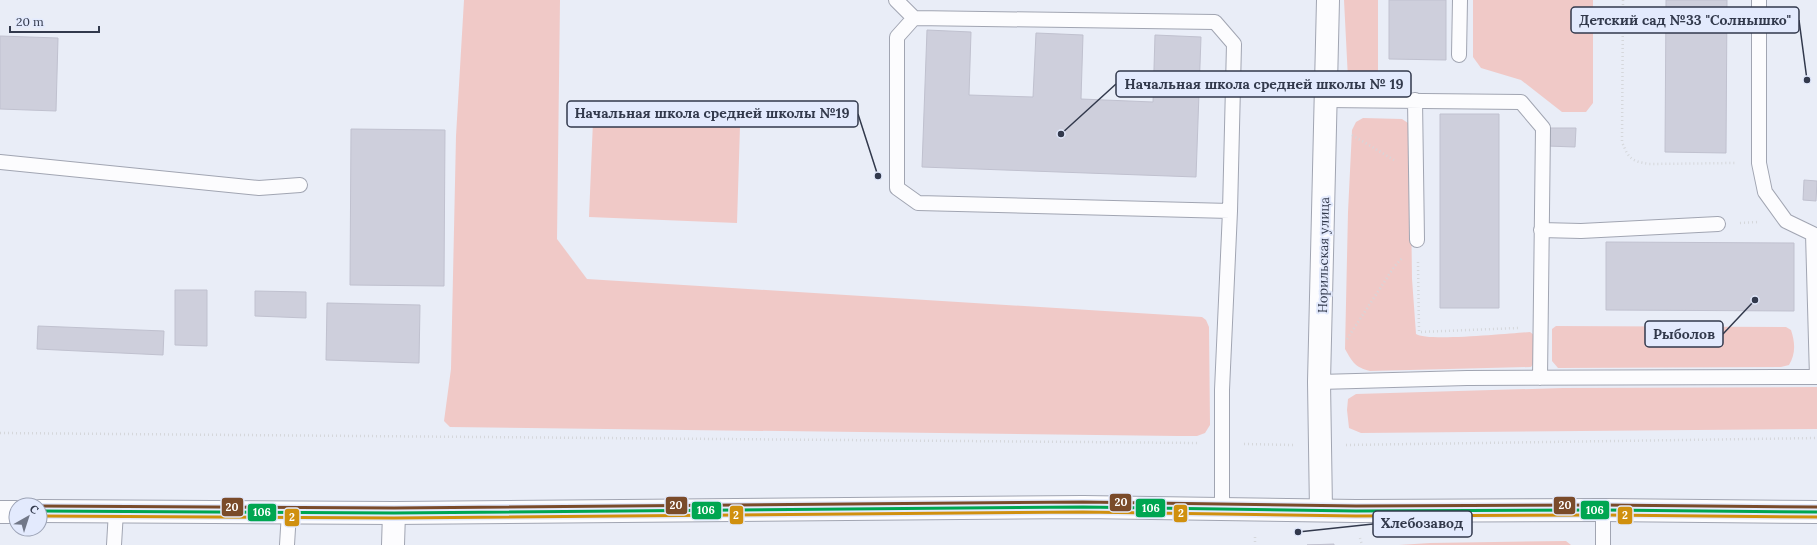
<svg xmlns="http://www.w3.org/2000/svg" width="1817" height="545" viewBox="0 0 1817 545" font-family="Lora,serif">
<rect width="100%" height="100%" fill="#e9edf7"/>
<path fill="#f0c9c7" d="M464 0H560L557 239 587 279 1202 317 1206 320 1209 327 1210 425 1205 433 1197 436H1178L450 427 444 421 451 369 456 136Z
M1344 0H1378V77C1372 87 1357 84 1348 79Z
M1473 0H1593V103L1586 112H1562L1521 80 1481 68 1473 57Z
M1363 118 1402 119 1408 123 1410 130 1412 279 1416 334C1427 342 1512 333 1530 332L1534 335V363L1531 367 1370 371C1355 367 1353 363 1345 349L1348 212 1352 130 1356 122Z
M593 121 740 126 737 223 589 217Z
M1556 326 1786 327 1791 330C1795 342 1796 354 1789 365L1781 367 1558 368 1552 361V329Z
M1817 387V429L1361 433 1349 428 1347 410 1348 399 1356 394 1563 388Z
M1566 541 1571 545H1399L1430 543Z"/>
<path fill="#cecfdc" stroke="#c0c1cf" d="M1389 0H1446V60L1389 59Z
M1666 0H1727L1726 153 1665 152Z
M927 30 971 32 969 95 1033 97 1036 33 1083 35 1081 99 1153 102 1155 35 1201 37 1196 177 922 167Z
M0 36 58 38 56 111 0 109Z
M1440 114H1499V308H1440Z
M1547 128H1576L1575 147 1547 146Z
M351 129 445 130 444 286 350 285Z
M1804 180 1817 181 1816 201 1803 200Z
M1606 242 1794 243V311L1606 310Z
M175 290H207V346L175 345Z
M255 291 306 292V318L255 316Z
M327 303 420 305 419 363 326 360Z
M38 326 164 331 163 355 37 349Z
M1334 544V545H1307Z"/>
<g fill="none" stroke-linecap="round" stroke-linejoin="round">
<g stroke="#a1a5b2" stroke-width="16">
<path id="lane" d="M896 0 914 18 1215 22 1234 44 1230 211 1222 390V508
M1759 0V163L1765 192 1786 221 1813 234 1817 377
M914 18 897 37V188L918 203 1230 211
M1459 55 1460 0
M1326 100 1521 102 1543 128 1540 378
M1415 100 1417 240
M0 162 259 188 300 185
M1541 230 1581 231 1718 224
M1319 382 1467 378 1817 377
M1603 510V545
M114 545 116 511
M287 545 289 512"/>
</g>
<g stroke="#a1a5b2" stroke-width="24">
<path id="street" d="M1321 510 1319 382 1328 0
M393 545 394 513"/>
</g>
<g stroke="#a1a5b2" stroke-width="24">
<path id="primary" d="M40 511 394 513 1083 507 1356 511 1603 510 1817 512
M0 512H16"/>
</g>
<path stroke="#d5d7db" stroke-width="2.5" stroke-dasharray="1 3" stroke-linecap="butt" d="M1623 0 1622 142C1629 159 1631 161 1649 164L1736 163
M1352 135 1394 160
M1740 223 1759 222
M1418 262 1419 332 1518 328
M1347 339 1394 267 1403 257
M0 433 1199 443
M1244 444 1293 445
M1346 445 1817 438
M1255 537V545
M1360 538 1362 545"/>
<use href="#lane" stroke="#fcfcfe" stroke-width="14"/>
<use href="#street" stroke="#fcfcfe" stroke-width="22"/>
<use href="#primary" stroke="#fcfcfe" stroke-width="22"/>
<g stroke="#e3eafd" stroke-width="6">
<path id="bus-1" d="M40 511 394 513 1083 507 1356 511 1603 510 1817 512"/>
</g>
<g stroke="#e3eafd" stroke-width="6">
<path id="bus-2" d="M40 516 394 518 1083 512 1356 516 1603 515 1817 517"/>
</g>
<g stroke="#e3eafd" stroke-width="6">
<path id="bus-3" d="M40 506 394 508 1083 502 1356 506 1603 505 1817 507"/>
</g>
<use href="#bus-1" stroke="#00a651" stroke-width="3"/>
<use href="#bus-2" stroke="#d0900f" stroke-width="3"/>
<use href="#bus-3" stroke="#7a4b2a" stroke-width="3"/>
</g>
<g text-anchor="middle" stroke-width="4" stroke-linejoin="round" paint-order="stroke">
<g font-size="13" fill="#32394c" stroke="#e3eafd">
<text transform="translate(1323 255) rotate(-89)" y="5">Норильская улица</text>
</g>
</g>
<path fill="none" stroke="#32394c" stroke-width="1.5" d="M1807 80L1799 20M1061 134L1116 84M878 176L858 114M1755 300L1723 334M1298 532L1373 524"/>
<g fill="#32394c" stroke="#e3eafd" stroke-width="1.5">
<circle cx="1807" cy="80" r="4"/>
<circle cx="1061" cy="134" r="4"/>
<circle cx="878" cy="176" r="4"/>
<circle cx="1755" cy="300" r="4"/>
<circle cx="1298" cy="532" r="4"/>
</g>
<g fill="#e3eafd" stroke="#32394c" stroke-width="1.5">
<rect x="1571" y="7" width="228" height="26" rx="4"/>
<rect x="1116" y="71" width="295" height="26" rx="4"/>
<rect x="567" y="101" width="291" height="26" rx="4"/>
<rect x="1645" y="321" width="78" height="26" rx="4"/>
<rect x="1373" y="511" width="99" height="26" rx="4"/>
</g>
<g font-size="14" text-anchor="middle" font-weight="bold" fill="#32394c">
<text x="1685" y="25">Детский сад №33 "Солнышко"</text>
<text x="1264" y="89">Начальная школа средней школы № 19</text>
<text x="712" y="118">Начальная школа средней школы №19</text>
<text x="1684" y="339">Рыболов</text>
<text x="1422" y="528">Хлебoзавод</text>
</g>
<g stroke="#e3eafd" stroke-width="1.5">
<rect x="1109" y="493" width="23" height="19" rx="4" fill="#7a4b2a"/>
<rect x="1553" y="496" width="23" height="19" rx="4" fill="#7a4b2a"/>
<rect x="665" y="496" width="23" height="19" rx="4" fill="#7a4b2a"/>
<rect x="221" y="497" width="23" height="20" rx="4" fill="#7a4b2a"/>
<rect x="1135" y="498" width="31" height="20" rx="4" fill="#00a651"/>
<rect x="1580" y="500" width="30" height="20" rx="4" fill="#00a651"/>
<rect x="691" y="501" width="31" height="19" rx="4" fill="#00a651"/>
<rect x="247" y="503" width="30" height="19" rx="4" fill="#00a651"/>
<rect x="1173" y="504" width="15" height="19" rx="4" fill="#d0900f"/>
<rect x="729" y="505" width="15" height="20" rx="4" fill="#d0900f"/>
<rect x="1617" y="506" width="16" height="19" rx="4" fill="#d0900f"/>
<rect x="284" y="508" width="16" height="19" rx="4" fill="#d0900f"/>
</g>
<g font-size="11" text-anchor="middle" font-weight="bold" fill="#fff">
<text x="1121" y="506">20</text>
<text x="1565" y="509">20</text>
<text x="676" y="509">20</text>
<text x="232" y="511">20</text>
<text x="1151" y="512">106</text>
<text x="1595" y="514">106</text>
<text x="706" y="514">106</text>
<text x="262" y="516">106</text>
<text x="1181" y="517">2</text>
<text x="736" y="519">2</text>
<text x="1625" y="519">2</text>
<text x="292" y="521">2</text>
</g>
<g transform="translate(28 517) rotate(39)"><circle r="19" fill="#e3eafd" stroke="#9ca3b6"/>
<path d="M0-3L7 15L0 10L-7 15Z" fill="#727888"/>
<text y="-6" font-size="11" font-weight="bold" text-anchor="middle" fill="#32394c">С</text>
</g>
<path d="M10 26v6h89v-6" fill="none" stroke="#32394c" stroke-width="2"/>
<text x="16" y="26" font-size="12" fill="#32394c" stroke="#e3eafd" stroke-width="3" paint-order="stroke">20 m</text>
</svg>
